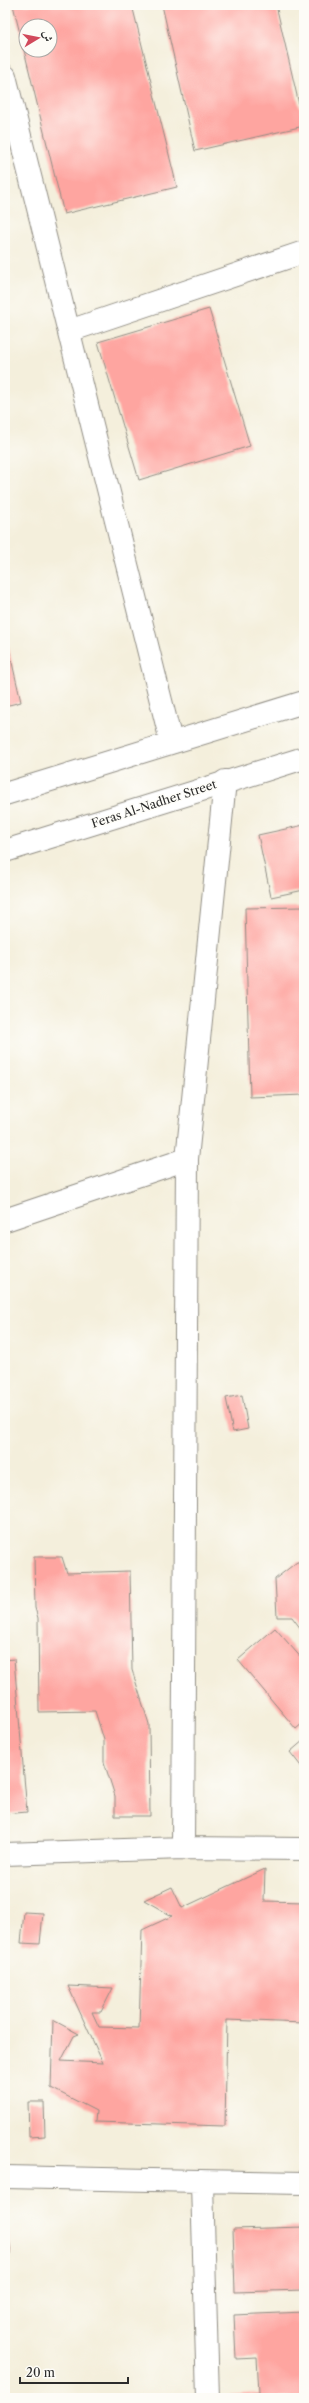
<svg xmlns="http://www.w3.org/2000/svg" width="309" height="2403" viewBox="0 0 309 2403" font-family="'Libre Caslon Text',Amiri,serif">
<rect width="100%" height="100%" fill="#fdfcf7"/>
<filter id="ink" filterUnits="userSpaceOnUse"><feTurbulence type="fractalNoise" baseFrequency=".025" numOctaves="2"/><feDisplacementMap in="SourceGraphic" scale="8" xChannelSelector="R" yChannelSelector="G"/><feConvolveMatrix kernelMatrix="1 2 1 2 8 2 1 2 1" color-interpolation-filters="sRGB"/></filter>
<filter id="wash" filterUnits="userSpaceOnUse"><feTurbulence type="fractalNoise" baseFrequency=".012" numOctaves="4" result="noise"/><feDisplacementMap in="SourceGraphic" scale="16" xChannelSelector="R" yChannelSelector="G"/><feGaussianBlur stdDeviation="0.9" result="paint"/><feColorMatrix in="noise" values="0 0 0 0 0 0 0 0 0 0 0 0 0 0 0 0 0 1.4 0 .05"/><feComposite in="paint" operator="in"/></filter>
<g filter="url(#wash)">
<rect width="100%" height="100%" fill="#f4efdc"/>
<g id="blocks">
<path fill="#fea5a0" fill-rule="evenodd" d="M13 5H132L177 187 64 214ZM26 26H50V50H26Z
M162 5H276L304 126 195 151Z
M209 309 250 446 139 480 98 342Z
M5 632 21 702 5 706Z
M304 825V890L271 897 258 835Z
M304 907V1095L250 1097 245 908Z
M242 1395 248 1429 233 1432 226 1398Z
M34 1557H62L67 1573 130 1571 132 1670 149 1724 150 1816H115V1796L104 1762V1740L95 1711 39 1712 38 1618 35 1608Z
M297 1562H304V1633L292 1617H277L275 1579Z
M275 1628 304 1661V1722L296 1729 238 1660Z
M14 1659 27 1812 5 1814V1660Z
M304 1740V1770L290 1752Z
M265 1869 264 1901 304 1902V2023L227 2020 225 2126 95 2122 96 2111 51 2088 53 2020 79 2034 74 2036 61 2061 103 2063 68 1986 113 1988 101 2012H92L99 2027 139 2028 142 1930 172 1916 144 1900 172 1887 182 1908Z
M24 1912 43 1913 40 1944 21 1943Z
M28 2102H44L45 2136 29 2137Z
M304 2227V2290L235 2292 233 2229Z
M5 2230H8L11 2254 5 2255Z
M304 2312V2398H230V2395L259 2393 257 2358 236 2359 234 2315Z"/>
</g>
</g>
<g filter="url(#ink)">
<use href="#blocks" fill-opacity="0" stroke="#908d84" stroke-width="1"/>
<g fill="none" stroke-linecap="round" stroke-linejoin="round">
<g stroke="#908d84" stroke-width="24">
<path id="minor" d="M5 76 171 741
M69 331 304 252
M5 1220 187 1159
M183 1848 187 1159 225 781
M5 1854 183 1848 304 1849
M5 2177 304 2183
M202 2183 208 2398"/>
</g>
<g stroke="#908d84" stroke-width="24">
<path id="tertiary" d="M5 794 304 702
M5 851 304 758"/>
</g>
<use href="#minor" stroke="#fff" stroke-width="22"/>
<use href="#tertiary" stroke="#fff" stroke-width="22"/>
</g>
</g>
<g text-anchor="middle" stroke-width="3" stroke-linejoin="round" paint-order="stroke">
<g font-size="12" fill="#2b2b2b" stroke="#fdfcf7">
<text transform="translate(154 804) rotate(-18)" y="4">Feras Al-Nadher Street</text>
</g>
</g>
<rect width="309" height="2403" fill="none" stroke="#fdfcf7" stroke-width="20"/>
<g transform="translate(38 38) rotate(80)"><circle r="19" fill="#fdfcf7" stroke="#a9a8a5"/>
<path d="M0-3L7 15L0 10L-7 15Z" fill="#d1495b"/>
<text y="-6" font-size="11" font-weight="bold" text-anchor="middle" fill="#2b2b2b">ش</text>
</g>
<path d="M20 2377v6h108v-6" fill="none" stroke="#2b2b2b" stroke-width="2"/>
<text x="26" y="2377" font-size="12" fill="#2b2b2b" stroke="#fdfcf7" stroke-width="3" paint-order="stroke">20 m</text>
</svg>
